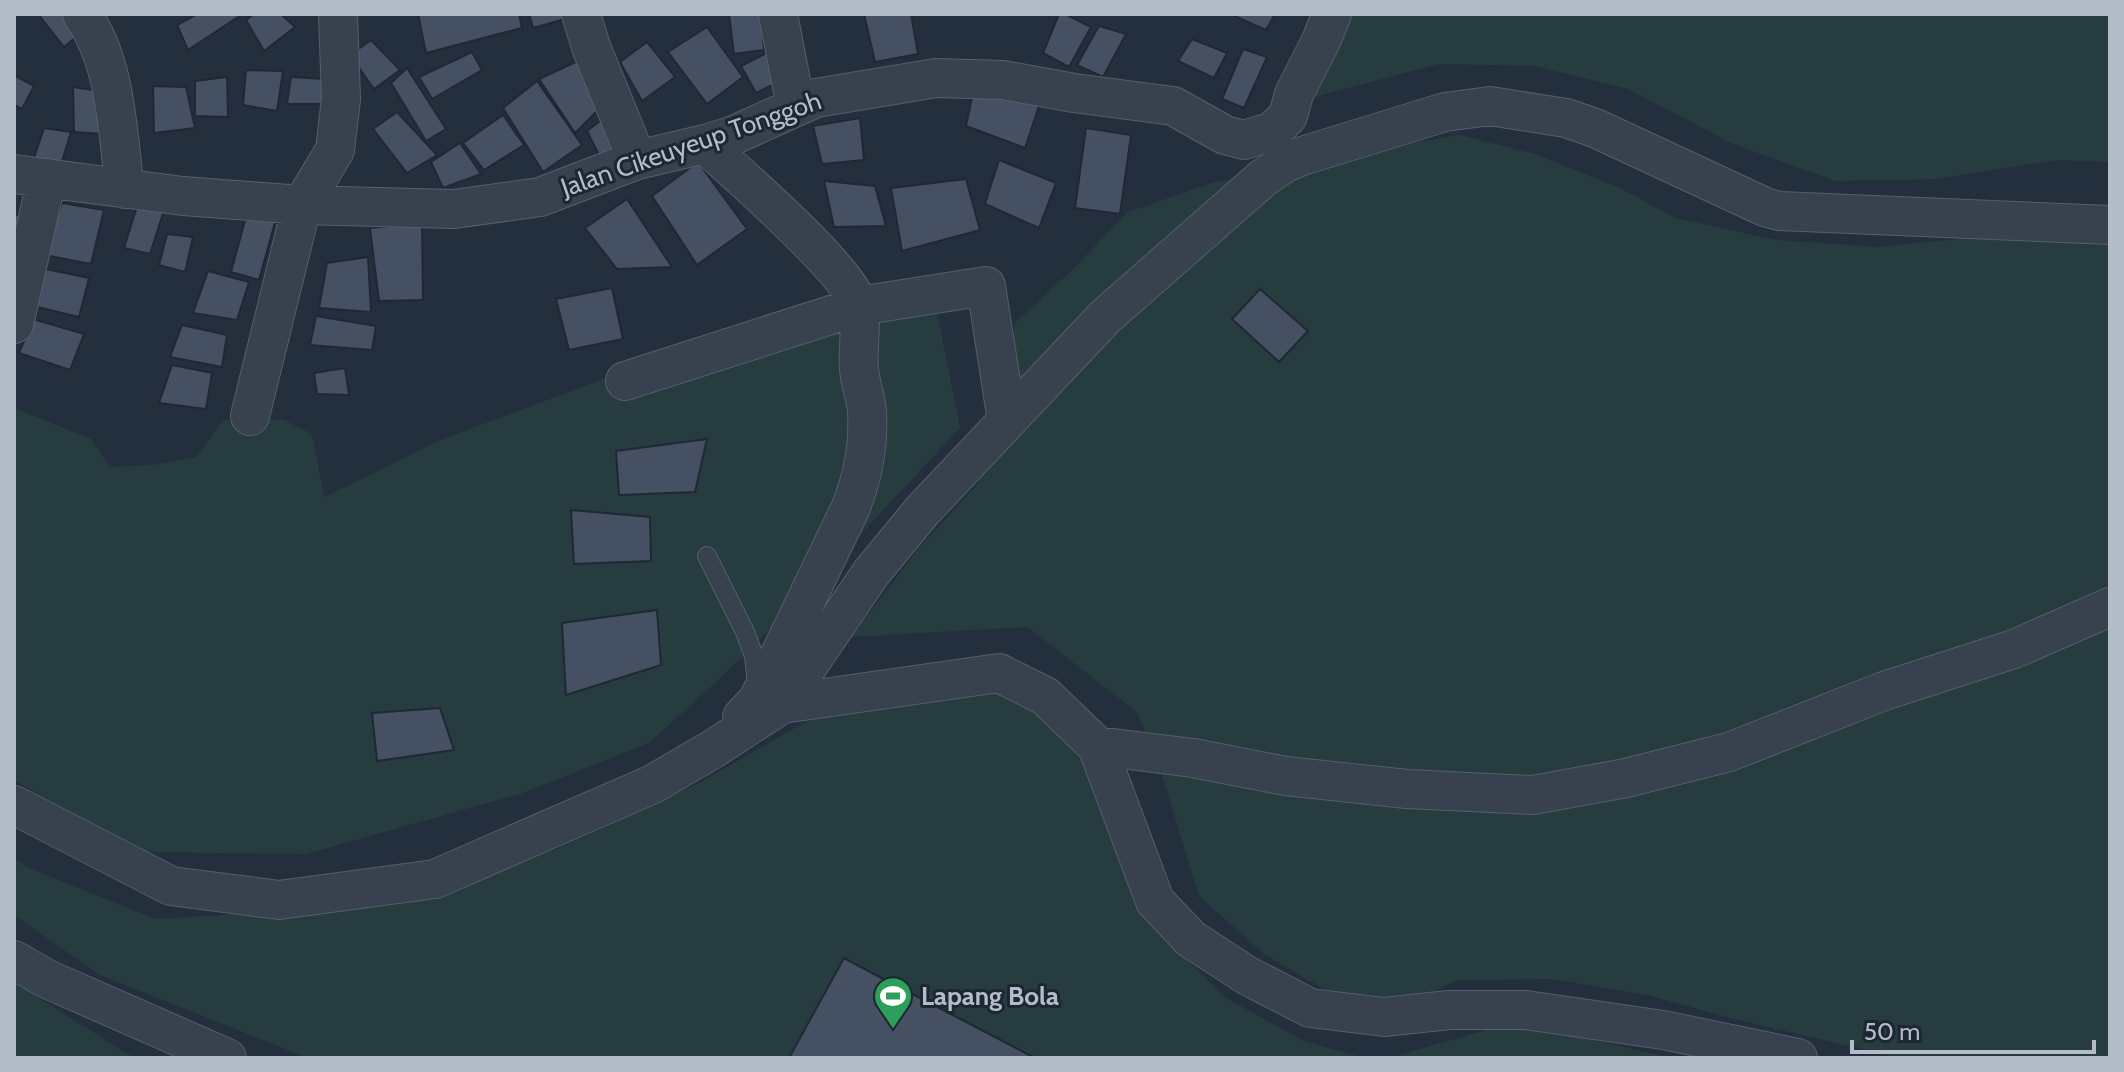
<svg xmlns="http://www.w3.org/2000/svg" width="2124" height="1072" viewBox="0 0 2124 1072" font-family="Cabin,sans-serif">
<rect width="100%" height="100%" fill="#242f3e"/>
<path fill="#263c3f" d="M1317 14H2110V162L2057 160 1935 179 1835 181 1733 144 1628 89 1534 66 1439 64 1314 97Z
M1459 135 1535 154 1618 187 1676 218 1776 240 1879 247 2103 224 2110 226V1058H1899L1726 1017 1651 996 1553 979 1457 980 1402 1007 1348 1003 1264 954 1199 896 1160 769 1137 712 1027 627 851 637 918 549 978 483 1009 424 1006 387 1015 323 1071 271 1128 212 1212 183 1345 153Z
M936 308 960 428 788 612 716 682 649 743 520 794 306 854 137 852 14 780V408L91 439 110 467 153 465 196 457 223 420H284L312 434 324 497 443 439 614 375Z
M999 680 1089 742 1112 802 1146 920 1226 998 1304 1041 1365 1058H308L100 975 14 915V858L27 867 156 919 286 911 426 887 557 849 699 783 818 715Z
M14 982 126 1053 136 1058H14Z
M1514 1022 1672 1058H1388Z"/>
<path fill="#455162" stroke="#1f2835" stroke-width="2" d="M38 14H67L82 32 64 47Z
M197 14H240L241 15 188 50 177 25Z
M254 14H281L295 27 264 51 246 20Z
M418 14H519L522 28 426 53Z
M529 14H567L569 18 533 28Z
M729 14H761L764 50 734 54Z
M864 14H911L918 54 875 62Z
M1059 14H1065L1091 27 1069 67 1043 53Z
M1230 14H1275L1266 30Z
M1099 26 1126 34 1103 77 1077 65Z
M707 27 743 77 707 104 668 52Z
M1192 39 1227 53 1214 78 1178 61Z
M371 40 400 70 374 89 350 55Z
M647 42 675 77 642 101 620 62Z
M1243 49 1267 57 1244 108 1222 99Z
M472 52 482 70 432 99 419 77Z
M769 52 782 80 756 93 741 66Z
M582 59 608 100 575 133 539 79Z
M407 68 446 129 426 141 391 83Z
M246 70 283 71 277 111 243 105Z
M14 75 34 86 22 109 14 105Z
M227 77 228 117 195 116V81Z
M291 77 324 79 322 104H287Z
M537 81 582 145 543 172 503 108Z
M153 86 186 87 195 128 154 133Z
M73 87 106 92 103 134 74 132Z
M974 88 1039 106 1025 148 966 126Z
M397 112 437 155 407 173 373 129Z
M503 115 524 145 484 170 463 143Z
M604 118 621 145 601 159 587 131Z
M860 118 864 160 822 164 813 126Z
M44 128 71 132 60 168 33 161Z
M1086 128 1131 135 1120 214 1075 208Z
M460 143 481 174 443 188 431 162Z
M999 160 1056 183 1039 228 985 204Z
M698 162 747 229 697 265 652 196Z
M966 179 980 230 902 251 891 188Z
M824 181 875 186 886 226 834 227Z
M140 197 167 201 150 254 124 248Z
M627 199 672 267 617 269 585 228Z
M62 203 104 210 91 264 44 255Z
M14 214 29 218 14 255Z
M246 217 276 219 259 280 231 272Z
M422 223 423 300 379 301 370 228Z
M167 234 193 237 185 272 159 265Z
M368 257 371 312 319 308 327 263Z
M41 268 89 278 79 317 25 304Z
M208 271 249 282 237 320 193 313Z
M612 288 623 339 569 350 556 299Z
M1260 289 1308 331 1279 362 1232 319Z
M316 316 376 326 372 350 310 345Z
M33 319 84 334 70 370 19 353Z
M182 325 227 335 222 367 170 357Z
M172 365 212 373 206 409 159 403Z
M345 368 349 395 317 394 314 373Z
M707 439 695 492 619 495 616 451Z
M571 510 650 517 651 561 574 564Z
M657 610 661 665 566 695 562 623Z
M440 708 454 750 377 761 372 713Z
M844 958 874 974 1035 1058H789Z"/>
<g fill="none" stroke-linecap="round" stroke-linejoin="round">
<g stroke="#565f6c" stroke-width="20">
<path id="lane" d="M707 556 745 632 754 656 757 685"/>
</g>
<g stroke="#565f6c" stroke-width="40">
<path id="street" d="M82 14C117 64 117 130 125 189
M581 14 591 47 637 160
M778 14 796 107
M705 144C736 173 853 273 859 308 862 328 857 349 859 369 860 383 866 397 867 411 869 446 863 475 851 507L758 700 742 717
M14 174 183 196 302 205 454 209 540 197 637 160 705 144 734 135 816 98 936 78 1003 80 1074 93 1173 106 1225 135 1244 140 1273 131 1288 116 1294 94 1320 43 1332 14
M14 324 47 178
M625 381 859 306 986 286 1007 421
M250 416 302 205 335 150 341 99 338 14
M782 704 871 573 922 511 1105 317 1263 178 1285 163 1302 156 1445 112 1490 106 1566 118 1595 128 1765 207 1779 211 2110 225
M1097 746 1193 758 1286 776 1407 789 1533 795 1626 778 1729 752 1884 691 2014 649 2110 607
M14 805 171 886 279 900 435 879 653 784 713 749 782 704 999 673 1045 696 1097 746 1155 901 1191 939 1248 976 1310 1008 1384 1017 1449 1010H1526L1663 1030 1798 1058
M14 960 47 979 227 1058"/>
</g>
<use href="#lane" stroke="#38414e" stroke-width="18"/>
<use href="#street" stroke="#38414e" stroke-width="38"/>
</g>
<defs>
<g id="stadium-pin" transform="scale(2)"><path d="M0 17L-7.5 6A9.5 9.5 0 1 1 7.5 6Z" fill="#2e9e5b" stroke="#1d2633"/><path d="M0-5a6.5 5 0 1 0 0 10a6.5 5 0 1 0 0-10ZM-3.5-1.8h7v3.6h-7Z" fill="#fff"/></g>
</defs>
<g fill-rule="evenodd">
<use href="#stadium-pin" x="893" y="996"/>
</g>
<g text-anchor="middle" stroke-width="6" stroke-linejoin="round" paint-order="stroke">
<g font-size="26" fill="#b4bcc9" stroke="#1d2633">
<text transform="translate(691 144) rotate(-19)" y="9">Jalan Cikeuyeup Tonggoh</text>
</g>
<g font-size="26" font-weight="bold" fill="#b4bcc9" stroke="#1d2633" text-anchor="start">
<text x="921" y="1005">Lapang Bola</text>
</g>
</g>
<rect width="2124" height="1072" fill="none" stroke="#b4bcc9" stroke-width="32"/>
<path d="M1852 1040v12h242v-12" fill="none" stroke="#b4bcc9" stroke-width="4"/>
<text x="1864" y="1040" font-size="24" fill="#b4bcc9" stroke="#1d2633" stroke-width="6" paint-order="stroke">50 m</text>
</svg>
